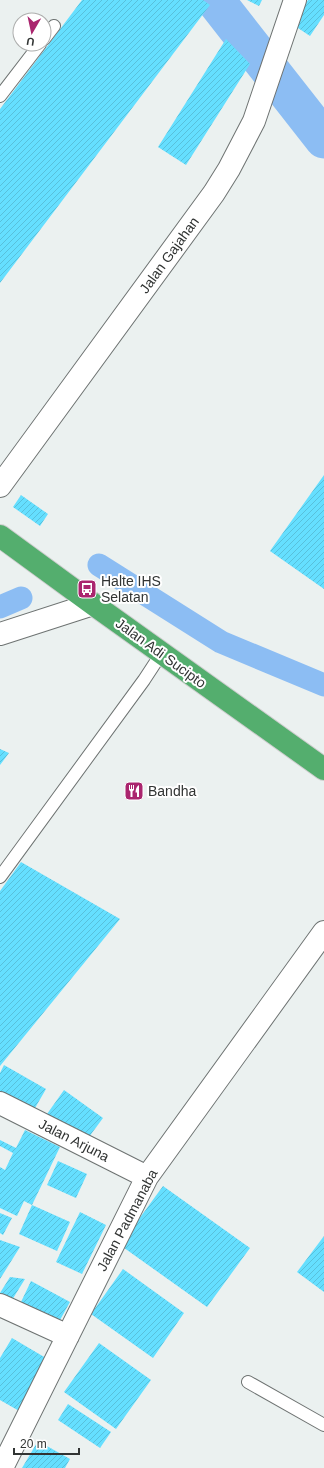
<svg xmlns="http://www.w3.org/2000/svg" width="324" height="1468" viewBox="0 0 324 1468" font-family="Arial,sans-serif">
<defs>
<pattern id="building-hatch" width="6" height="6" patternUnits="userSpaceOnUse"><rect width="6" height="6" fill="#65dfff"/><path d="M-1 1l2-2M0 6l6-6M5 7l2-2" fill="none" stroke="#58c0db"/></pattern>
</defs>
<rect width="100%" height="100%" fill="#ebf1f0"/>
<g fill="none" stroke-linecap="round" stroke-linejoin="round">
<path stroke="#8cbdf3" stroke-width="23" d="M99 565 221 642 324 685
M0 607 21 598"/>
<path stroke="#8cbdf3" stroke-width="39" d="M215 0 324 139"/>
</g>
<path fill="url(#building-hatch)" d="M82 0H203L210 5 0 283V109Z
M247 0H262L259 6Z
M308 0H324V15L310 36 292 24Z
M226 39 250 64 186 165 158 147Z
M324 475V589L270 551Z
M21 495 48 514 40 526 13 507Z
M0 749 9 753 0 765Z
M21 862 120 919 0 1066V891Z
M4 1065 46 1089 31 1115 0 1097V1073Z
M64 1090 103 1118 86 1141 47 1114Z
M25 1130 60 1147 32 1205 24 1201 17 1216 0 1208V1167L5 1170 13 1153 0 1146V1140L16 1148Z
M58 1161 87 1174 76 1198 47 1185Z
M163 1186 250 1248 207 1307 120 1245Z
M32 1205 70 1222 57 1251 19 1234Z
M80 1212 106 1225 82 1274 56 1262Z
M0 1213 12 1218 3 1235 0 1233Z
M324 1236V1292L297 1272Z
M0 1240 20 1247 0 1279Z
M123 1269 184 1313 153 1358 91 1314Z
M10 1277 25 1279 12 1300 0 1293Z
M31 1281 70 1302 60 1320 21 1302Z
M12 1338 51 1361 21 1412 0 1400V1358Z
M99 1343 151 1380 116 1429 64 1392Z
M68 1404 111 1432 100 1448 58 1420Z
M38 1441 70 1459 65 1468H22Z"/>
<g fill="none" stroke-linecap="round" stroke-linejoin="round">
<g stroke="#6e7372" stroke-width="14">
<path id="lane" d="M44 39 54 26
M0 96 40 44
M0 877 144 680 161 654
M248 1382 324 1425"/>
</g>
<g stroke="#6e7372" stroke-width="24">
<path id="street" d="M0 634 93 604
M0 1103 147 1177
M0 1305 68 1336
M2 1468 147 1177 324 932"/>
</g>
<g stroke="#6e7372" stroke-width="24">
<path id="secondary" d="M0 486 214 193 229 169 254 121 295 0"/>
</g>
<g stroke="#cecece" stroke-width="24">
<path id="highway" d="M0 536 93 604 324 769"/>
</g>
<use href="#lane" stroke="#fff" stroke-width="12"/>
<use href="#street" stroke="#fff" stroke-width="22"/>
<use href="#secondary" stroke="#fff" stroke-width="22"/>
<use href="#highway" stroke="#54ae6e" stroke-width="22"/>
</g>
<defs>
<g id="bus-square" transform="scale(1)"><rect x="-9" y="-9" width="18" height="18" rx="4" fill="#aa256e" stroke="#fff"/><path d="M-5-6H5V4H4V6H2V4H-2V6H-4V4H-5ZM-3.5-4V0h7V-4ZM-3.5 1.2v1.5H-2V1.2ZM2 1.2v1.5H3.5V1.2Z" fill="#fff"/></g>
<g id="restaurant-square" transform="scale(1)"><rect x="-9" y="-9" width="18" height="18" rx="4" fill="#aa256e" stroke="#fff"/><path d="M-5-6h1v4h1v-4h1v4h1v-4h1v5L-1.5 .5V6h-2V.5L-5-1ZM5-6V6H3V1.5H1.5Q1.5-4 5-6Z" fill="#fff"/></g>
</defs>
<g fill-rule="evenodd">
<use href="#bus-square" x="87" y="589"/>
<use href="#restaurant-square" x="134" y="791"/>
</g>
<g text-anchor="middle" stroke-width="4" stroke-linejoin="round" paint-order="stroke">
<g font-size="14" fill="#313433" stroke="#fff">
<text transform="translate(169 255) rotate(-54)" y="5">Jalan Gajahan</text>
<text transform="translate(161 653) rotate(36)" y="5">Jalan Adi Sucipto</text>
<text transform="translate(74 1140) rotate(27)" y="5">Jalan Arjuna</text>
<text transform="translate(127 1220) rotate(-62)" y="5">Jalan Padmanaba</text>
</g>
<g font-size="14" fill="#313433" stroke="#fff" text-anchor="start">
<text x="101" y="586">Halte IHS<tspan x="101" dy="16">Selatan</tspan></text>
<text x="148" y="796">Bandha</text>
</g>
</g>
<g transform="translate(32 32) rotate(189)"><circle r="19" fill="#ffffff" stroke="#adaead"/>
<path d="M0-3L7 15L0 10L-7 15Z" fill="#aa256e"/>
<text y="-6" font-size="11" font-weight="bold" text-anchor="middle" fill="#313433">U</text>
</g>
<path d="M14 1448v6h65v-6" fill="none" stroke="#313433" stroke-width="2"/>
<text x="20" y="1448" font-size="12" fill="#313433" stroke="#ffffff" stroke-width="3" paint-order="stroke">20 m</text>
</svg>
